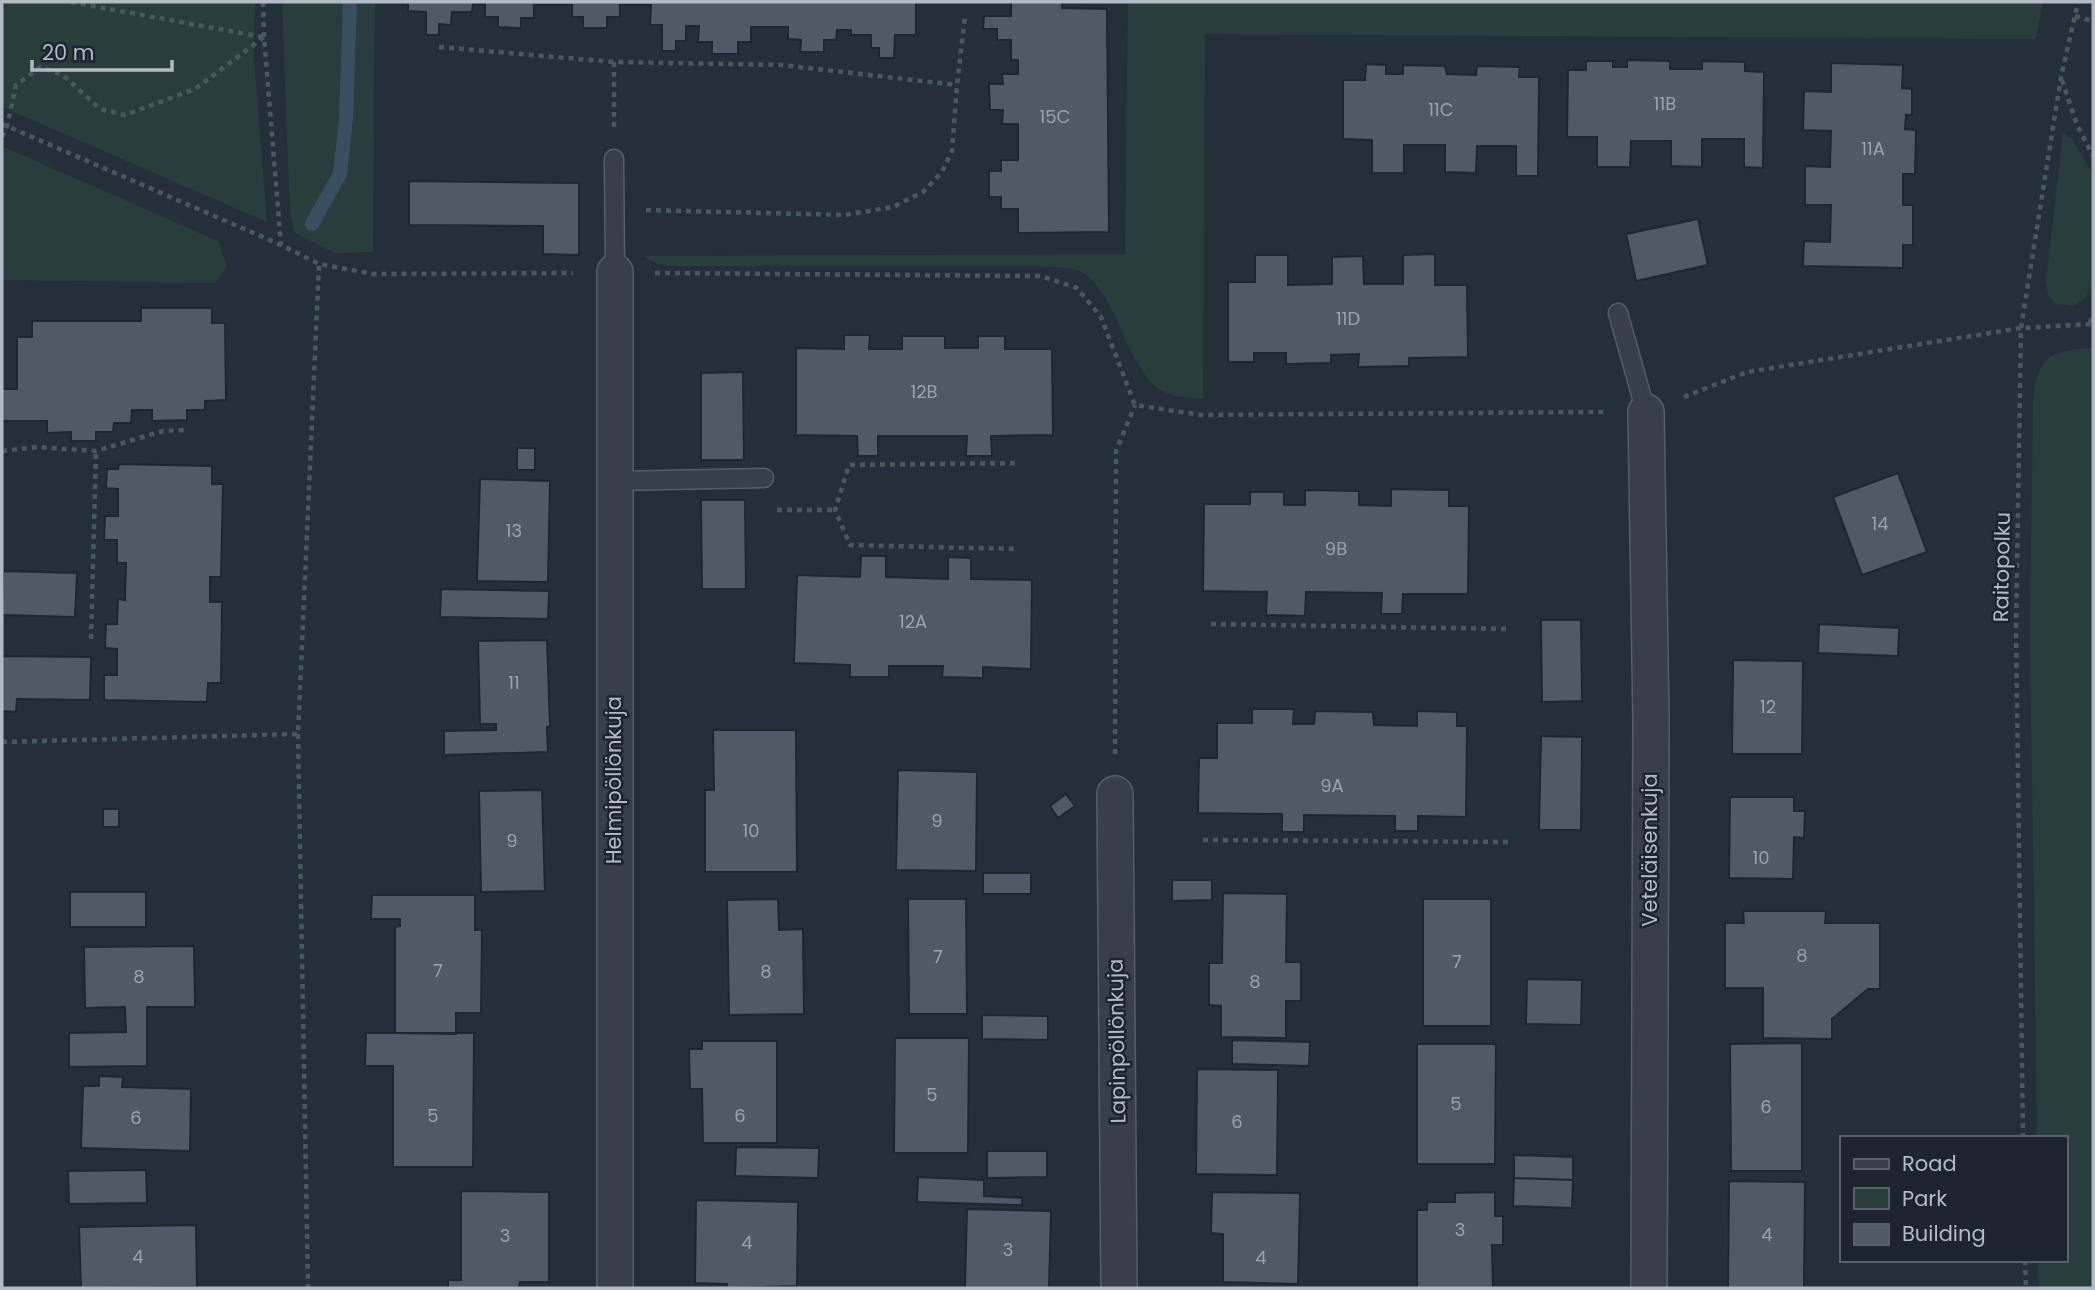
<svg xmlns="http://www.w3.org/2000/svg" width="2095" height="1290" viewBox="0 0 2095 1290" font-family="Poppins,sans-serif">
<rect width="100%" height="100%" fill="#242f39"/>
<path fill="#293d3c" d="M2 2H255L254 58 267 222 2 107Z
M282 2H375L373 252 335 253 295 233 290 215Z
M1128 2H2043L2036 39 1205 34 1203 399C1189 398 1174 398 1161 390 1125 368 1116 287 1079 271 1067 266 1049 267 1036 266H675L657 264 644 256 1125 254Z
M2063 133 2072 138 2093 175V283L2085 299 2073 306 2057 304 2048 295 2046 281Z
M2 146 218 241 227 266 215 283 2 280Z
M2093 348V1288H2039L2038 1260H2065V1138H2037L2030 634 2033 402C2037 357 2049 350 2093 348Z"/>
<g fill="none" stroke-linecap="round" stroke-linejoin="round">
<path stroke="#3a4e61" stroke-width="14" d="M312 224 340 174 346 119 350 2"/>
</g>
<path fill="#4f5a66" stroke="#1e2730" stroke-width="2" d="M408 2H916V35H895L894 58H879V48H871V35H851V30H837L836 40H824V52H800L801 40 788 39V27H751V42H738V54H712V42H698L699 26H686V41H676V51H662V25H650L651 5H620V17H607V28H583V17H572V5H534V18H521V28L498 27V17H485V4H473L472 12H452L451 25 439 24V35H426V12L408 11Z
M1011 2H1062V8L1107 9 1109 232 1018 233V209H1001V197H989V171H1001V160H1018V124H1002L1003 110H990L989 84H1003L1002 74H1018V60H1011V40H997V29H983L984 16H1011Z
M1627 60 1670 61V69H1702V61L1745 62V71L1764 72 1763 168 1744 167V139H1702V167L1671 166V141H1631L1630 167H1597V137H1567L1568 70H1586V61H1613V67H1627Z
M1831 63 1903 65 1902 88 1912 89V115H1906L1905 129 1916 130 1915 174H1903V205H1913V245H1903V268L1803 266 1804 241 1830 242 1831 205H1805V166L1830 167 1831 131 1803 130 1804 91 1831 92Z
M1366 64 1386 65V74H1403V65L1445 66 1447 74 1476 75 1477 66 1520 67 1519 77H1539L1538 176H1516V146H1477L1476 173 1445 172V145H1404V173H1372V140L1343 139V80H1365Z
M409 181 579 183V255L543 254V226L409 225Z
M1698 219 1708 265 1636 281 1626 234Z
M1435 254V285H1467L1468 357 1409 358V366L1358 367 1359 354 1331 355V363L1286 364V353H1254V362H1228V282H1255V255H1288V285L1332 284V257L1363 256 1364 284H1403V255Z
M141 308H212V323H225L226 400 205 401V410H187V420L152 421V410H132L131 423H114L113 432H96V441H71V432L47 433V421H2V389H17V337H32V321H141Z
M844 335H870L869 349H902V336H945V348H978V336H1005V349H1052L1053 435 991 436 992 456H966L967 436H878V456H858L857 436 796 435V348L844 349Z
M743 372 744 460H701V373Z
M517 448H535V470H517Z
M119 464 212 466V484H223L221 577H210V602H222L221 683H208L207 702 104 700V675H117V649L105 648 106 624H117L118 599 125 600 126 563H117V540H104L105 516H118V489L106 488 107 469H118Z
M1898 473 1927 552 1862 575 1833 497Z
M480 479 550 481 548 582 477 581Z
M1391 489 1449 490V506H1469L1468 594H1403L1402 614H1381L1382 593 1306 592 1305 616 1266 615 1267 592 1203 591 1204 504H1250V492H1284V505H1305V490L1359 491V505L1391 506Z
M701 500H745L746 589H702Z
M861 556H886V577L948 579V557L971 558V579L1032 580 1031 669 983 667V678L942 677 943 666H889V677H850V665L794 663 797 575 860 577Z
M3 571 77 573 75 617 2 615Z
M441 589 549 591 548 619 440 617Z
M1541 620H1581L1582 701 1542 702Z
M1819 624 1899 628 1898 656 1818 653Z
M547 640 550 726 547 727 548 752 444 755V731L496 730V724H480L478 641Z
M2 656 91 657 90 700 17 699 16 712 2 711Z
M1733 660 1803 661 1802 754H1732Z
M1252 709H1294L1293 724H1314L1315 711 1373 712 1374 725 1417 726V711L1457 712V726H1467L1466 817 1418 816V831H1395V816L1304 815V832H1282V814L1198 813 1199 758H1217V723H1252Z
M713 730H796L797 872H705V790H714Z
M1541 736 1582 737 1581 830H1539Z
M898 770 977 772 976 871 896 870Z
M542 790 545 891 481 892 479 791Z
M1066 794 1075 806 1058 818 1050 806Z
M1730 797H1794V811H1805L1804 838 1794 837 1793 879 1729 878Z
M103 809H119V827H103Z
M983 873H1031V894H983Z
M1172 880H1212V900L1172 901Z
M70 892H146V927H70Z
M1223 893 1287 894 1286 962H1301V1001H1286V1038L1221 1037V1006L1209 1005V963H1222Z
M372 895H475V930H482L481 1013H456V1034L395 1033V927L400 926V919H371Z
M778 899 779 930 803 929 804 1014 729 1015 727 900Z
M908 899H966L967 1014H909Z
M1423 899H1491V1026H1423Z
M1743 911H1826L1825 923H1880V989H1868L1832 1019V1039L1763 1038V988H1725V923H1744Z
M194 946 195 1007H147V1066L69 1067V1033L126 1032 125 1007 85 1008 84 947Z
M1527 979 1582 980 1581 1025 1526 1024Z
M982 1015 1048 1016V1040L982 1039Z
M366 1033H474L473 1167H393V1066H365Z
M895 1038H969L968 1153H894Z
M1232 1040 1310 1042 1309 1066 1232 1064Z
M702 1041H777V1143H703L702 1089H690L689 1049H702Z
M1802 1043V1171H1731L1730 1044Z
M1417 1044H1496L1495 1164H1417Z
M1197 1069 1278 1070 1277 1175 1196 1174Z
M99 1076 123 1077 122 1087 191 1089 190 1151 81 1148 83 1086H99Z
M736 1147 819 1148 818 1178 735 1176Z
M987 1151H1047V1177L987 1178Z
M1514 1155 1573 1157V1180L1514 1178Z
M146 1170 147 1203 69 1204 68 1171Z
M918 1177 984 1180V1196L1022 1198V1205L917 1202Z
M1514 1178 1573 1180 1572 1208 1513 1206Z
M1729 1181 1805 1182 1804 1288H1728Z
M461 1191 549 1192V1282H520L519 1288H448V1280H461Z
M1212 1192 1300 1193 1298 1284 1223 1282V1234L1211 1233Z
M1495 1192V1216H1503V1245H1492L1493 1288H1417V1210H1427V1202H1455V1193Z
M696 1200 798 1202 797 1286 727 1288V1284L695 1283Z
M967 1209 1051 1211 1049 1288H965Z
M196 1225 197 1287 81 1288 79 1227Z"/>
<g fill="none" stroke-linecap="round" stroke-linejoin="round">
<g stroke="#555e67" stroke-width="21">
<path id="lane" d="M614 159 615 272
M1618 313 1646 412
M615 481 764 478"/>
</g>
<g stroke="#555e67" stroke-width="38">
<path id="street" d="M1646 412 1651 720 1649 1288
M1115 794 1119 1288
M615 1288V272"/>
</g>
<path stroke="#475a5b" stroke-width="4.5" stroke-dasharray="5 5" stroke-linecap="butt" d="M71 2 263 37
M263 2 264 37 281 245
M2075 16 2093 21
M439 47 614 62 781 65 957 85
M614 62V127
M2062 80 2077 125 2093 156
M2 124 281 245 319 264 373 274 573 273
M2 137 7 126 16 85 40 67 63 75 100 109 125 115 195 89 264 37
M646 210 844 215 893 207 923 192 942 172 952 151 957 85 965 16
M655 273 1041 276 1077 288 1101 317 1135 405 1201 415 1605 412
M2090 323 2093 314
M1684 397 1747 372 2021 328 2093 324
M2 451 37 447 96 451 163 431 188 430
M1015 463 849 465 835 510 850 545 1016 549
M777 510H835
M1211 624 1508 629
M91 639 96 451
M298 734 308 1288
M2 742 298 734 319 264
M1115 754 1116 451 1135 405
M1203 840 1509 842
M2023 1138 2016 629 2021 328 2061 77 2078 2
M2025 1260 2026 1288"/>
<use href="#lane" stroke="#374049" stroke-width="18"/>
<use href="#street" stroke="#374049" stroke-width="35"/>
</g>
<g text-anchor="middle" stroke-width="5" stroke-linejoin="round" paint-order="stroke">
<g font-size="18" fill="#99a3ad">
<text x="1665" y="110">11B</text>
<text x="1441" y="116">11C</text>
<text x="1055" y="123">15C</text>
<text x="1873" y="155">11A</text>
<text x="1348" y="325">11D</text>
<text x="924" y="398">12B</text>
<text x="1880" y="530">14</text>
<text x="514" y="537">13</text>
<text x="1336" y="555">9B</text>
<text x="913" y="628">12A</text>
<text x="514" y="689">11</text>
<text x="1768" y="713">12</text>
<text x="1332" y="792">9A</text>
<text x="937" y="827">9</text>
<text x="751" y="837">10</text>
<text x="512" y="847">9</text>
<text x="1761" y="864">10</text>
<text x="1802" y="962">8</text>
<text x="938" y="963">7</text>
<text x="1457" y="968">7</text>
<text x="438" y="977">7</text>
<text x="766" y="978">8</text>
<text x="139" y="983">8</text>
<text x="1255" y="988">8</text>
<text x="932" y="1101">5</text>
<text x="1456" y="1110">5</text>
<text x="1766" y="1113">6</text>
<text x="433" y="1122">5</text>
<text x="740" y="1122">6</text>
<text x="136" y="1124">6</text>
<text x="1237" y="1128">6</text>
<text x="1460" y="1236">3</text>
<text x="1767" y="1241">4</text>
<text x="505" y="1242">3</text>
<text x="747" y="1249">4</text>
<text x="1008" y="1256">3</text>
<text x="138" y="1263">4</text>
<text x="1261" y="1264">4</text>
</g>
<g font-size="21" fill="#b2bbc5" stroke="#1c252e">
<text transform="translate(2002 567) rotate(-89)" y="7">Raitopolku</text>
<text transform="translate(614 780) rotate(-90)" y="7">Helmipöllönkuja</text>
<text transform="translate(1650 850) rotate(-90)" y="7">Veteläisenkuja</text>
<text transform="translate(1117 1041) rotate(-91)" y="7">Lapinpöllönkuja</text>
</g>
</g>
<rect width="2095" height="1290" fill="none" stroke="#b2bbc5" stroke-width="7"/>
<rect x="1840" y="1136" width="228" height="126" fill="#1c252e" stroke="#58616a" stroke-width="2"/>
<rect x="1854" y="1159" width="35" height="10" fill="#374049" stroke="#58616a" stroke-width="2"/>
<text x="1902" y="1171" font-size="21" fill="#b2bbc5">Road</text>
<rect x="1854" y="1188" width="35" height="21" fill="#293d3c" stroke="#58616a" stroke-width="2"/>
<text x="1902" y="1206" font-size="21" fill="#b2bbc5">Park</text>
<rect x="1854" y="1224" width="35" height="21" fill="#4f5a66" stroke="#58616a" stroke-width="2"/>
<text x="1902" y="1241" font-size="21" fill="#b2bbc5">Building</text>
<path d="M32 60v10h140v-10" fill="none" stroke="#b2bbc5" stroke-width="3.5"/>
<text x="42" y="60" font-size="21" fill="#b2bbc5" stroke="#1c252e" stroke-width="5" paint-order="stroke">20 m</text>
</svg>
